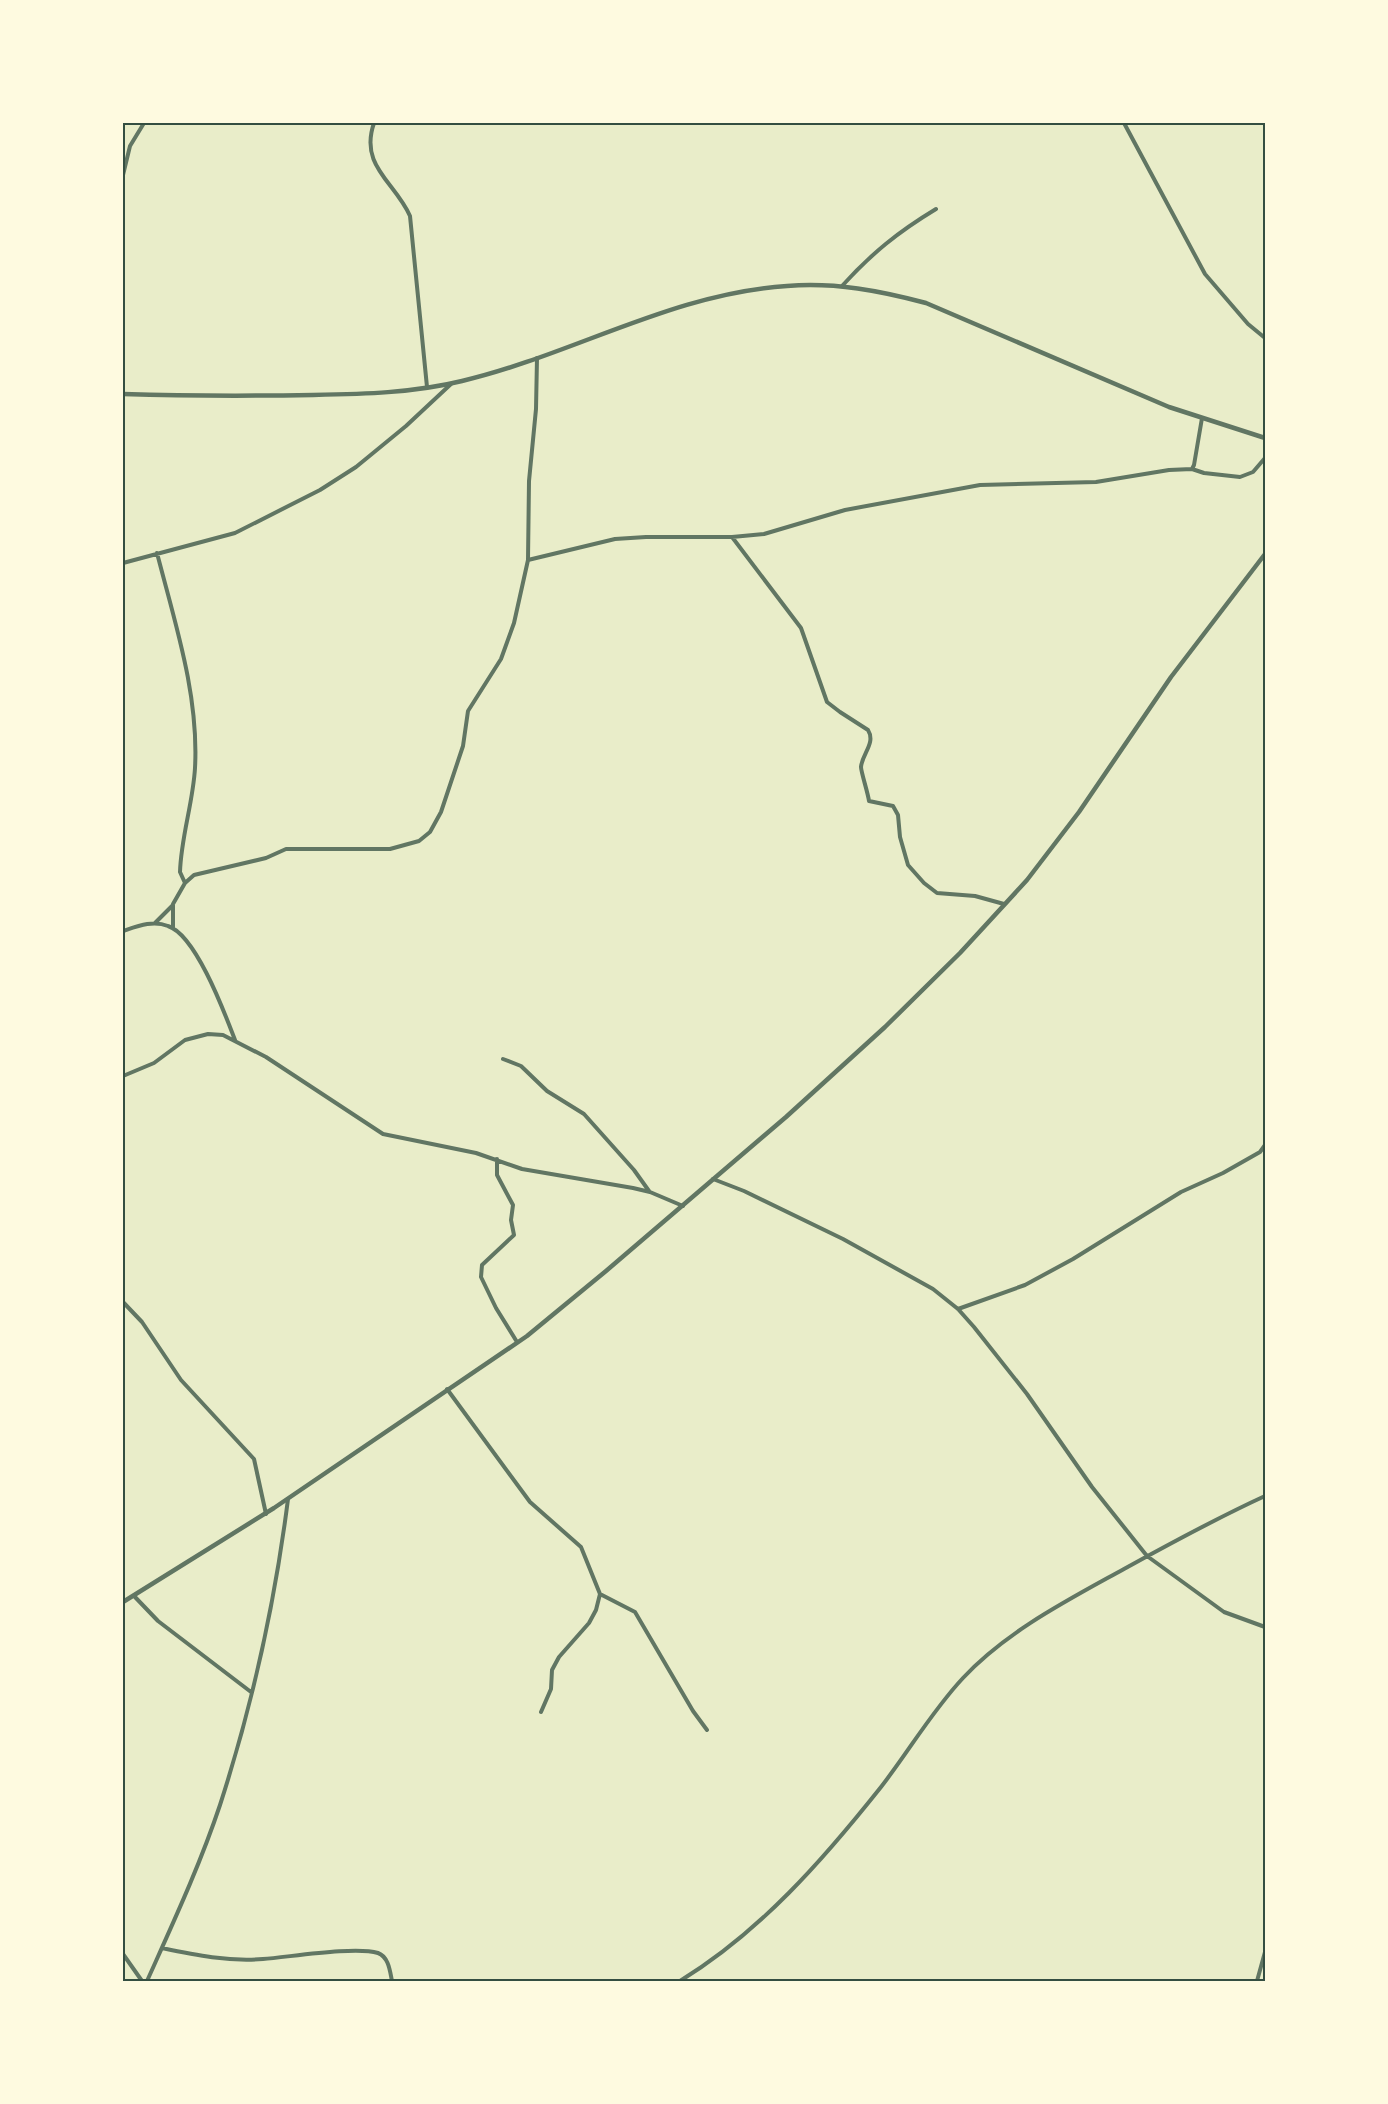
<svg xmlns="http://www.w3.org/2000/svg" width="1388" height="2104" viewBox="0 0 1388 2104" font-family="'Open Sans',sans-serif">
<rect width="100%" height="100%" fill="#e9edc9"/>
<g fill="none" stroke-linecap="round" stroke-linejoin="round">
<path stroke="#617663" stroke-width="4" d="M374 123C359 166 395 182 410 216L427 387
M1124 123 1205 274 1248 324 1265 338
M123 175 130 146 144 123
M842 286C872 253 898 232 936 209
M1192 469 1194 465 1202 418
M732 537 801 628 827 702 840 712 868 730C876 743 862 754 861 767 861 772 868 793 869 801L893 806 898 815 900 837 908 865 924 883 937 893 975 896 1004 904
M157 553C175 623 199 695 195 768 193 803 181 837 180 872L185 883
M528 560 615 539 646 537H732L764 534 845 510 980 485 1096 482 1169 470 1192 469 1204 473 1240 477 1253 472 1265 458
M123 563 235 533 320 490 356 467 406 426 451 384
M155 923 173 905
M173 928V904L185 883 194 875 266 858 286 849H390L419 841 430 832 441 812 463 746 468 711 501 659 514 623 528 560 529 481 536 409 537 358
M123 931C138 926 153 920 168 926 196 935 225 1014 235 1040
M503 1059 521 1066 547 1091 584 1114 634 1170 649 1191
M123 1076 154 1063 185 1040 208 1034 223 1035 266 1057 383 1134 476 1153 522 1169 633 1188 650 1192 683 1206
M497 1159V1175L513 1205 511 1220 514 1235 482 1265 481 1277 496 1308 517 1342
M713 1179 744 1191 843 1239 933 1289 958 1309 974 1327 1027 1394 1092 1487 1147 1556 1224 1612 1265 1627
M123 1302 142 1322 181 1380 254 1459 266 1514
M958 1309 1025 1285 1073 1259 1181 1192 1223 1173 1260 1152 1265 1145
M447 1389 530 1502 581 1547 600 1594 596 1610 589 1623 559 1657 552 1670 551 1689 541 1712
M600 1594 635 1612 693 1711 707 1730
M135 1597 158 1621 251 1692
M162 1948C195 1955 229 1962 263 1959 290 1957 355 1946 378 1953 389 1957 390 1972 392 1981
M123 1954 142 1981
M147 1981C173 1923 200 1865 220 1805 252 1706 275 1602 288 1499
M680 1981C760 1932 823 1860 881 1787 909 1751 932 1711 963 1678 1007 1631 1068 1600 1124 1569 1171 1543 1217 1518 1265 1496
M1257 1981 1265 1952"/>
<path stroke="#617663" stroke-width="4.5" d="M123 394C187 396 250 396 313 395 363 394 413 393 462 381 572 355 673 293 787 286 835 282 881 291 926 303L1169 407 1265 438
M123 1602 274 1508 527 1336 606 1271 786 1117 885 1027 960 953 1027 880 1079 812 1171 677 1265 554"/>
</g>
<rect width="1388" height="2104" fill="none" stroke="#fefae0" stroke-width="249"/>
<rect x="124" y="124" width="1140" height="1856" fill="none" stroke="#344e41" stroke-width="2"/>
</svg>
